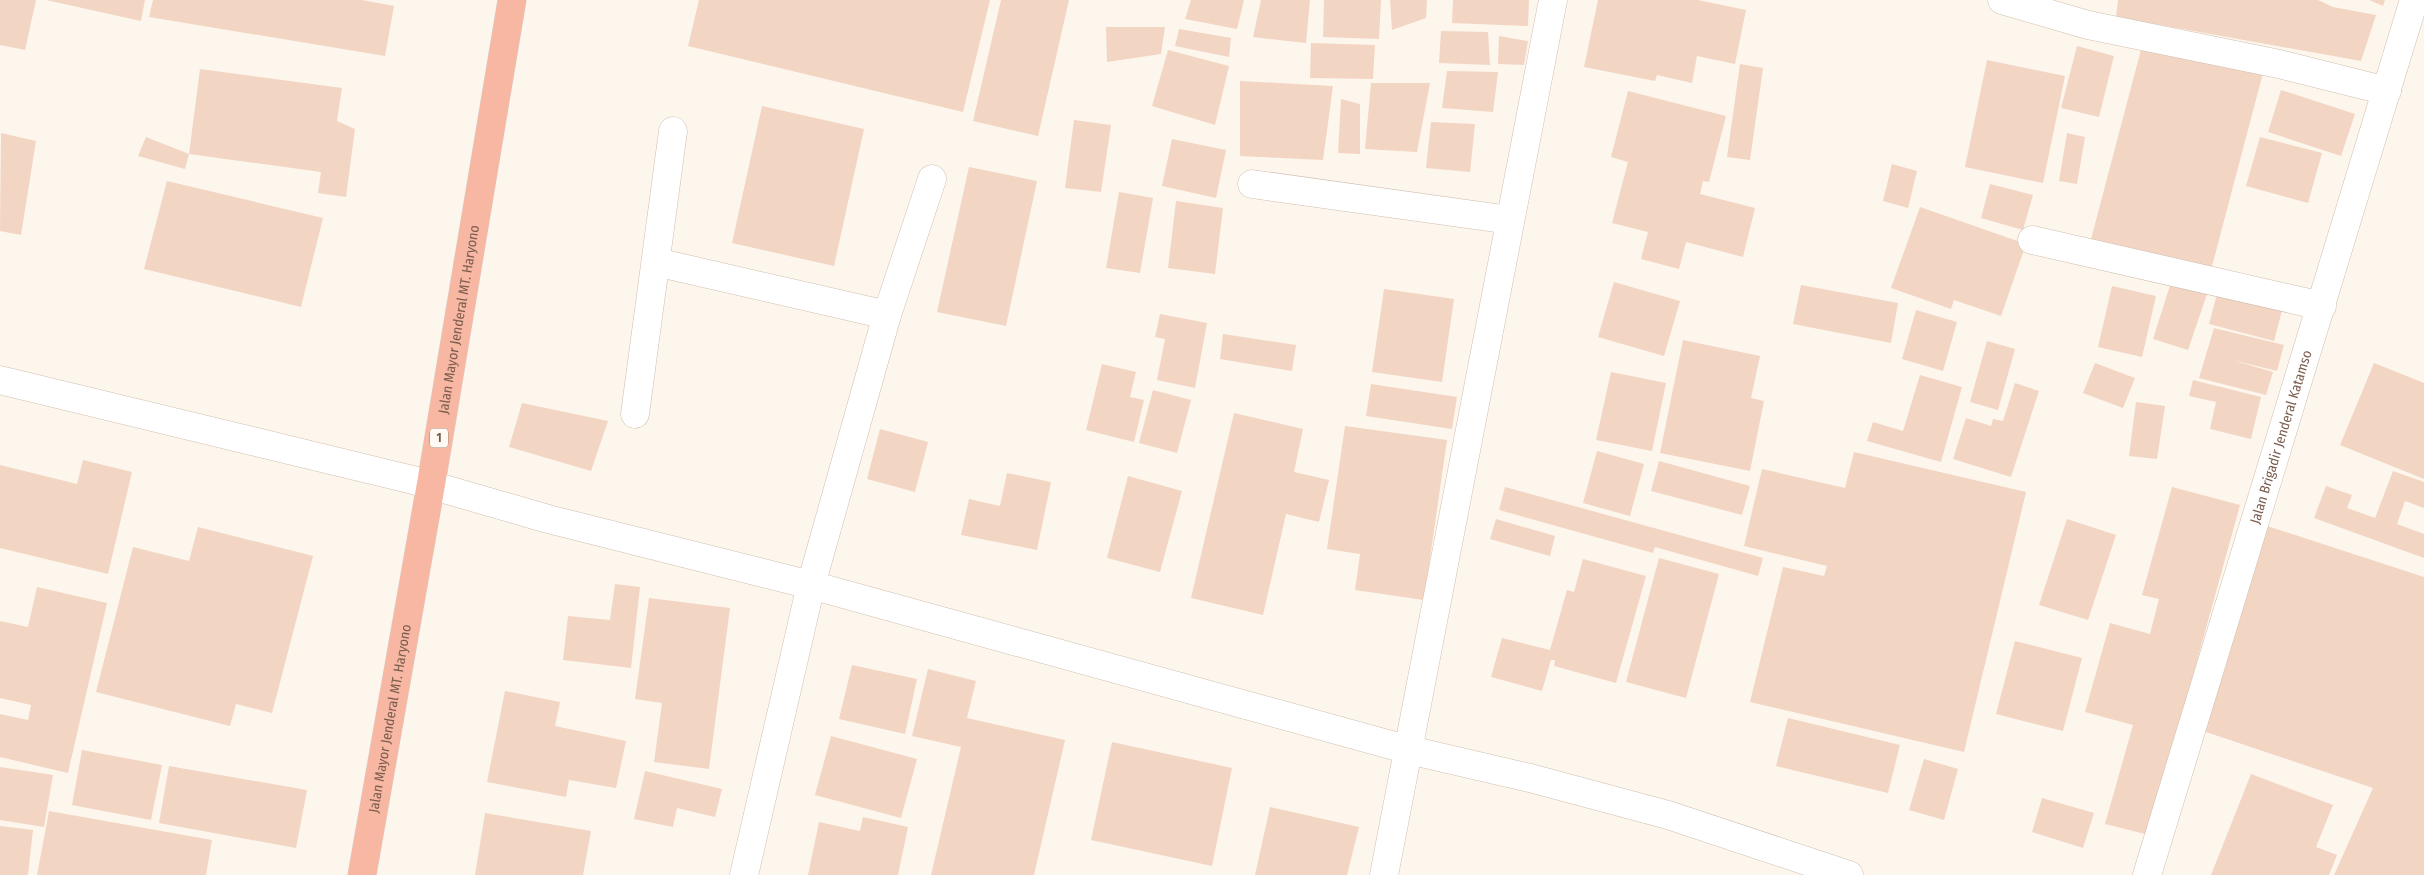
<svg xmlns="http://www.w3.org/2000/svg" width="2424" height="875" viewBox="0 0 2424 875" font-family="'Fira Sans Condensed',sans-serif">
<rect width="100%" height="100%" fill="#fdf6ec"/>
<path fill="#f3d5c3" d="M0 0H36L25 50 0 45Z
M46 0H145L141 21Z
M153 0H362L394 6 385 56 149 17Z
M699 0H990L963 112 688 46Z
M1001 0H1069L1038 136 973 121Z
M1191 0H1244L1237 29 1185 19Z
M1261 0H1310L1306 43 1253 37Z
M1324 0H1381L1379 39 1323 37Z
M1390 0H1427L1426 18 1392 30Z
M1453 0H1529L1528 26 1452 23Z
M1598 0H1698L1746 10 1735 64 1697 56 1692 83 1657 75 1655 81 1584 67Z
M2118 0H2318L2333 7 2376 15 2361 61 2116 17Z
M2369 0H2385L2383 6Z
M1106 27H1165L1161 54 1107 62Z
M1179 29 1231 38 1229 57 1175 46Z
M1441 31 1488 32 1490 65 1439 63Z
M1499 36 1528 41 1524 65 1498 64Z
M2143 42 2263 73 2210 274 2090 243Z
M1311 43 1375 45 1373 79 1310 78Z
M2077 46 2114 56 2099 117 2061 108Z
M1168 50 1229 66 1215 125 1152 106Z
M1987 60 2065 76 2043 183 1965 167Z
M1740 64 1763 68 1750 160 1727 157Z
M200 69 342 88 337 121 355 129 346 197 318 193 321 172 189 154Z
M1447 71 1498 72 1493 112 1442 108Z
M1240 81 1333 86 1323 160 1240 156Z
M1371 83H1430L1417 152 1365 149Z
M2281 90 2355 114 2341 156 2268 132Z
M1628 91 1726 116 1709 182 1703 181 1700 194 1755 208 1743 257 1686 242 1679 269 1641 259 1648 232 1612 223 1628 162 1611 157Z
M1341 99 1360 104V154L1338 153Z
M762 106 864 129 834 266 732 243Z
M1074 120 1111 125 1101 192 1065 188Z
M1431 122 1475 124 1470 172 1426 168Z
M1 133 36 141 21 235 0 231Z
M2067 133 2085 137 2077 184 2059 181Z
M146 137 189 154 185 169 138 156Z
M2260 137 2322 153 2308 203 2246 186Z
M1172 139 1226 150 1216 198 1162 186Z
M1892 164 1917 171 1908 208 1883 201Z
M969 167 1037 181 1006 326 937 312Z
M167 181 323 218 301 307 144 269Z
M1990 184 2033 195 2023 230 1981 218Z
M1119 192 1153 198 1140 273 1106 268Z
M1176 201 1223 208 1215 274 1168 268Z
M1920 207 2026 244 2001 316 1954 300 1951 309 1891 288Z
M2173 276 2209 288 2188 350 2153 339Z
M1614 282 1680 301 1664 356 1598 337Z
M2220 283 2285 299 2274 341 2209 324Z
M1801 285 1898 303 1891 343 1793 324Z
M2112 286 2156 296 2142 357 2098 347Z
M1384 289 1454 299 1442 382 1372 372Z
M1916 310 1957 322 1943 371 1902 359Z
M1160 314 1207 323 1195 388 1157 380 1165 339 1155 337Z
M2214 328 2284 345 2277 371 2232 360 2273 372 2266 395 2199 378Z
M1223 334 1296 345 1292 371 1220 359Z
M1683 340 1760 356 1751 398 1764 401 1750 471 1660 453Z
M1987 341 2015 349 1998 410 1970 402Z
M2095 363 2135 378 2123 408 2083 393Z
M2374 363 2424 383V479L2340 445Z
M1102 364 1136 372 1130 397 1144 400 1134 442 1086 430Z
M1611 372 1666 383 1652 451 1596 440Z
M1920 375 1962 387 1941 462 1867 441 1873 422 1903 431Z
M2193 380 2261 397 2251 439 2210 429 2216 402 2189 396Z
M2015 383 2039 391 2011 477 1953 459 1966 418 1991 426 1993 419 2003 421Z
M1371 384 1457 397 1452 429 1366 416Z
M1153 390 1191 400 1177 453 1139 443Z
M2136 402 2165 406 2157 459 2129 456Z
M522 403 608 421 591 471 509 447Z
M1234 413 1303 429 1294 472 1329 480 1319 522 1286 514 1263 615 1191 598Z
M1345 426 1447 440 1424 600 1355 590 1360 554 1327 549Z
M880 429 928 442 915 492 867 479Z
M1597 451 1644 464 1630 516 1583 503Z
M1854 452 2026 492 1964 752 1750 702 1783 567 1824 576 1827 566 1744 546 1762 469 1845 488Z
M83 460 132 472 108 574 0 548V465L77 484Z
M1659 461 1750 486 1742 515 1651 491Z
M2393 471 2424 482V508L2405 501 2397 524 2424 534V558L2314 518 2326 486 2352 495 2347 508 2375 518Z
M1007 473 1051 482 1037 550 961 535 969 499 1000 506Z
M1128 476 1182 491 1160 572 1107 558Z
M1505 487 1763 558 1758 576 1655 547 1653 553 1499 510Z
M2172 487 2240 505 2149 835 2105 824 2133 725 2085 712 2110 623 2150 634 2159 599 2142 595Z
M1496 519 1555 536 1550 556 1490 539Z
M2067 519 2116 535 2088 620 2039 605Z
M2258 523 2424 577V875H2334L2373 788 2197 729Z
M198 527 313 556 272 713 236 704 230 726 96 692 133 547 189 561Z
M1659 558 1719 574 1686 698 1626 682Z
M1583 559 1646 576 1616 683 1554 666 1555 660H1551L1542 691 1491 677 1502 638 1550 650 1567 590 1574 592Z
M615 584 640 587 631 668 563 660 568 616 610 620Z
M37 587 107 603 68 773 0 757V714L28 720 31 705 0 698V621L28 627Z
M649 598 730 608 709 769 654 762 662 703 635 699Z
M2015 641 2082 658 2063 731 1996 714Z
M852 665 917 679 905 734 839 719Z
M928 669 976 681 967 718 1065 740 1034 875H931L961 747 912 736Z
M505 691 560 702 555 726 626 741 616 788 569 780 566 797 487 782Z
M1788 718 1900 745 1888 793 1776 766Z
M831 736 917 759 901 818 815 795Z
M1112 742 1232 768 1212 866 1091 840Z
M82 750 162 765 151 820 72 805Z
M1924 759 1958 769 1944 820 1909 810Z
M169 766 307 790 296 848 159 823Z
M0 767 53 775 44 827 0 820Z
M645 771 722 789 715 817 677 808 673 827 634 819Z
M2251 774 2333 805 2316 847 2337 855 2329 875H2211Z
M2042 798 2094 813 2083 848 2032 832Z
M1270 807 1359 827 1347 875H1255Z
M49 811 212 840 206 875H37Z
M485 813 591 831 583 875H475Z
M863 817 908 827 898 875H808L819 822 860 831Z
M0 826 33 830 28 875H0Z"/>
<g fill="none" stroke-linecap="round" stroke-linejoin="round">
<g stroke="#d1beb0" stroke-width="29">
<g id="minor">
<path d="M2002 0 2088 25 2279 64 2387 91"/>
<path d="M1252 184 1510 220"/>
<path d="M2032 240 2322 306"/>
<path d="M656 262 887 315"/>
<path d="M0 380 413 480 548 519 811 585 1409 750 1530 778 1668 815 1849 875"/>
<path d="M635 414 673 131"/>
<path d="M744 875 811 585 887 315 932 179"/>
<path d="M1384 875 1553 0"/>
<path id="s1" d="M2147 875 2414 0"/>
</g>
</g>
<g stroke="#dad1cd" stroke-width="29">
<g id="highway">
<path id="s2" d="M362 875 431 484 512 0"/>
</g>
</g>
<use href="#minor" stroke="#fff" stroke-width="28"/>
<use href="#highway" stroke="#f7b7a3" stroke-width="28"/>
</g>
<g text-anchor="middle" stroke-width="5" stroke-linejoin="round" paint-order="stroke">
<rect fill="#fffaf3" stroke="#a28b7f" stroke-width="1" x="430" y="428.5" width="18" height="19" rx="4"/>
<g font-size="12" font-weight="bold" fill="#7a5c4d">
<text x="439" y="442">1</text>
</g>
<g font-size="14" fill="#7a5c4d" stroke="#fffaf3">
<text dy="5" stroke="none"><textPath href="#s2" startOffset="564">Jalan Mayor Jenderal MT. Haryono</textPath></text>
<text dy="5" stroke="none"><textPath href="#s1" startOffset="458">Jalan Brigadir Jenderal Katamso</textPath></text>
<text dy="5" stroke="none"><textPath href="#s2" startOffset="159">Jalan Mayor Jenderal MT. Haryono</textPath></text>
</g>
</g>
</svg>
